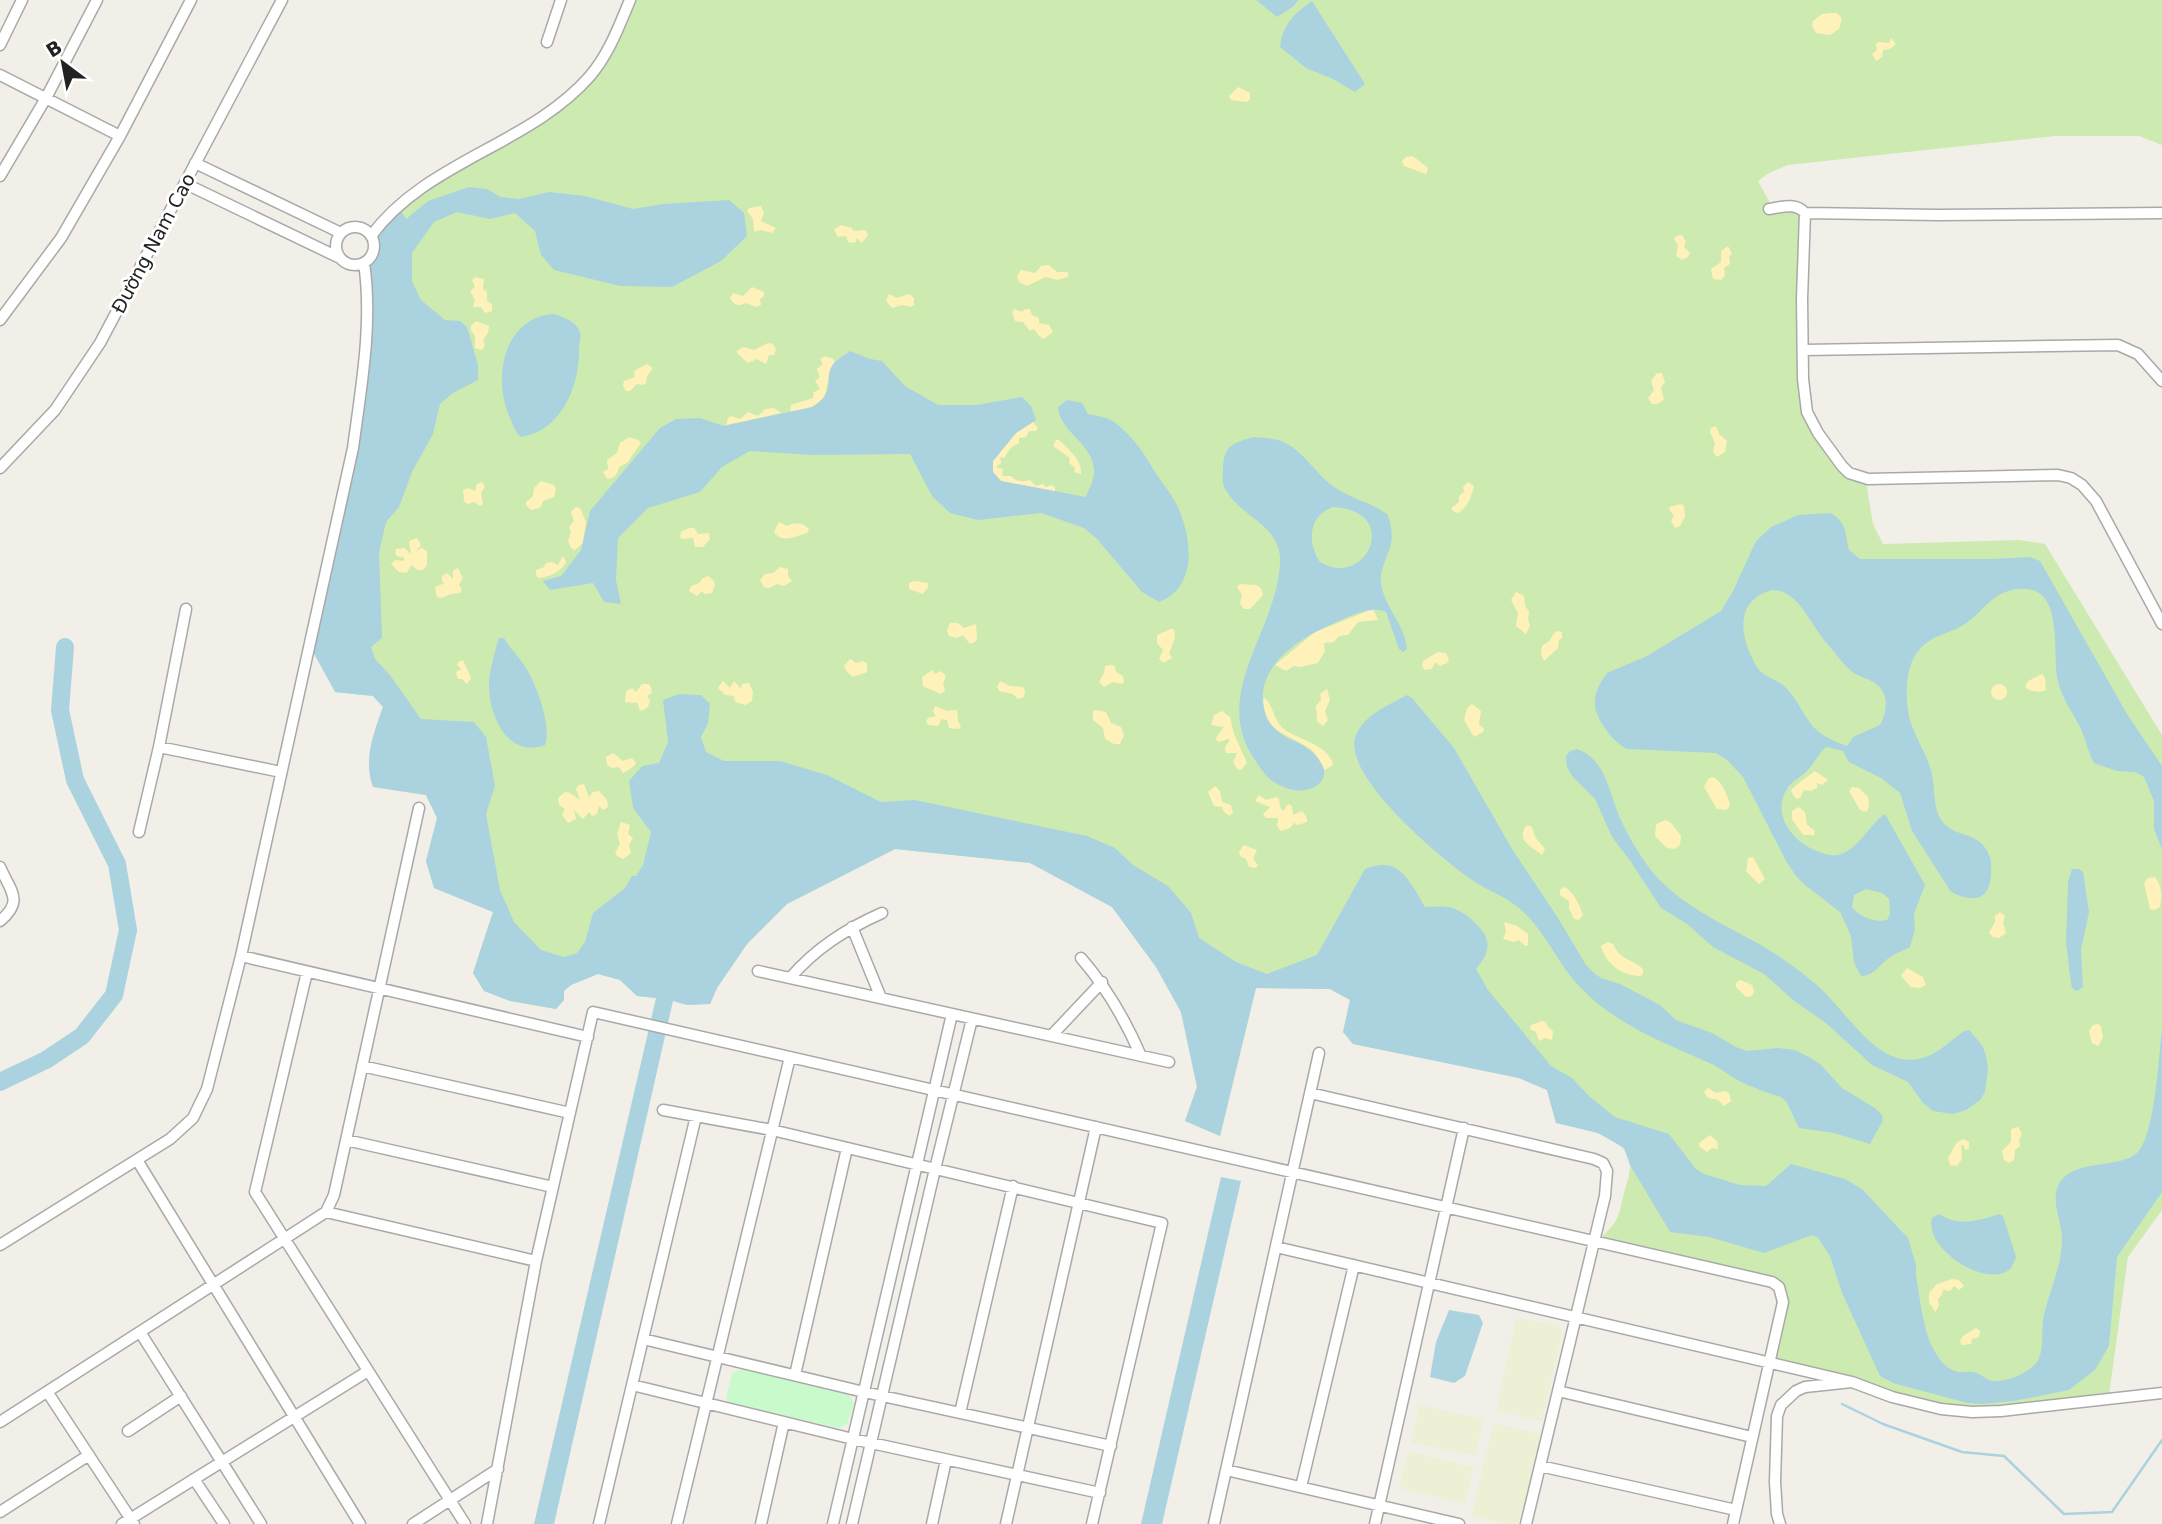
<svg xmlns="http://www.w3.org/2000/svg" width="2162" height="1524" viewBox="0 0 2162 1524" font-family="'DejaVu Sans',sans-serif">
<rect width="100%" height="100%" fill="#f2efe9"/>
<path fill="#eef0d5" d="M1516 1318 1559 1325 1563 1332 1542 1422 1496 1410Z
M1419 1405 1484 1419 1476 1456 1411 1442Z
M1494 1423 1541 1434 1521 1520 1514 1524H1503L1471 1516Z
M1408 1451 1474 1467 1465 1504 1399 1488Z"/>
<path fill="#cdebb0" d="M634 0H2162V145L2139 136H2055L1788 165 1769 173 1758 181 1775 212 1792 209 1801 214 1803 413C1817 448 1837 461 1866 482L1873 524 1883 544 2019 540 2045 544 2162 735V1210L2128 1257 2109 1395 2003 1407 1942 1406 1773 1361 1787 1302 1784 1288 1599 1239C1619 1221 1618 1219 1624 1193 1626 1185 1630 1175 1630 1166 1630 1135 1578 1128 1556 1123L1547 1090 1519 1078 1353 1044 1343 1032 1350 1000 1330 989 1256 988 1220 1136 1185 1121 1197 1087 1181 1012 1156 967 1112 907 1030 863 895 849 787 904 747 944 717 988 710 1004 687 1005 666 999 637 996 620 980 598 974 571 985 564 991V1000L556 1009 510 1001 484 991 473 973 493 912 434 888 426 861 437 818 426 795 373 787C363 760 374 732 383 707L373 696 335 692 365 383 372 291 367 264C376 255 378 248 374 237L385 222 424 190 574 96Z"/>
<path fill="#fff1ba" d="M1832 13H1837L1842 19 1839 29 1830 35 1816 33 1812 26 1813 21 1822 14Z
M1891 38 1896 44 1890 49 1883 50 1882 57 1876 61 1872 54 1877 50 1876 44 1879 42 1889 43Z
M1238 87 1250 93V99L1247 102 1231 100 1229 96Z
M1413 156 1428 168 1426 174 1404 166 1402 161 1406 157Z
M761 206 764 213 761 221 776 228 772 233 761 230 754 232 753 219 747 211 749 208Z
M841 225 852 228 853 231 865 230 868 235 862 243 857 238 855 243 848 242 846 236 838 237 834 230Z
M1682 235 1686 242 1684 247 1690 253 1688 257 1682 260 1676 256 1678 245 1674 239 1676 236Z
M1728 246 1732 254 1729 256 1730 264 1724 268 1725 276 1721 280 1713 279 1711 269 1721 262V251Z
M1049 265 1057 272H1068V277L1058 280 1046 277 1027 286 1019 282 1017 276 1021 270 1035 273 1041 266Z
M475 277 484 279 483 289 487 292V301L492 304V311L485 313 481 307H473L475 300 470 291 475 287 472 280Z
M752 287 764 292V296L760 299 761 305 756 307 746 303C738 307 734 305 730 298L733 293 743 296Z
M889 294 897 298 909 294 914 298V305L911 307 902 305 892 308 886 301Z
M1015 309 1022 312 1025 309H1030L1032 315 1039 318V323L1049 325 1053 332 1044 339 1039 336 1034 329 1030 331 1023 322 1015 321 1012 312Z
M476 321 489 326 488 333 483 340 485 345 482 350 475 348V336L471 330V326Z
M768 343 773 344 776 350 774 355H769L766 364 757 359 748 363 738 354 737 351 743 347 754 350Z
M825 356 833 359 835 362C820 389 837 409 790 411L791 405 813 398 814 392 820 389 815 381 820 377 817 369 823 364 820 359Z
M647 364 653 368 647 376 646 383 643 385 637 384 630 391H626L623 385 624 381 635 377 634 371Z
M1657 373H1662L1665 382 1661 387 1664 400 1657 404H1652L1648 398 1654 390 1651 381Z
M774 408 781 413 726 425 728 418 731 416 740 419 748 412 758 416 765 409Z
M1033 422 1038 428 1036 431H1029L1026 437 1019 438V443C1011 446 1009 450 1004 458L1000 457 1001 463 996 467 1003 469 1002 476H1011C1016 482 1024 482 1030 480L1036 486 1043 484 1046 487 1051 485 1055 487V492L1001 481 993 472V461L1016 433Z
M1716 426 1719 434 1727 441 1725 452 1717 457 1713 452 1715 443 1710 432 1711 428Z
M629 437 638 440 641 443 627 463 619 467C618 474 614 479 607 479L603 472 608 469 607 460 617 453 620 443Z
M1056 440H1059C1069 450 1082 459 1081 474L1074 472 1075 468 1069 463 1070 458 1053 446Z
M541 481 554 485 556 490 554 497 543 501 540 508 531 510 526 505V502L533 496 534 488Z
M482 482 485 487 481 493 483 504 480 506 474 502 467 504 464 501 463 490 468 488 475 491 477 484Z
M1468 482 1474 486C1471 497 1468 507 1458 513L1454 512 1451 508 1459 502V496L1464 492 1463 487Z
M1681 504 1684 506 1685 517 1680 526 1675 528 1671 521 1674 515 1670 511 1669 507Z
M576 507 580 508 586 522 583 543 575 550 571 548 568 541 571 532 569 527 574 521 571 512Z
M779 522 787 526C795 522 802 522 809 529L807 533C796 536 782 544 774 532Z
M689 528H694L698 534 709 533 710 539 703 547H695L693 538 682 539 680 537 681 532Z
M417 538 421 545 416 551 422 548 427 551V565L423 570H418L411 565 407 573 399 572 391 564 395 560 404 561V558L397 556 395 553 396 549 405 548 411 554 409 541Z
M563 556 566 562C561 572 549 577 538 578L536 575V570L544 567 546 563 552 562 558 565Z
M780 567 788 569V576L792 581 784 586 777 584 769 588 764 587 760 580 765 574 773 573Z
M458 568 463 578 459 585 462 590 460 593 451 594 442 598 437 597 435 587 445 583 442 582V576L447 573 453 579V571Z
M708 576 714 581 715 585 712 593 705 594 702 591 697 596 689 591 691 586 699 583 703 578Z
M914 581 928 583V587L923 594 909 589V583Z
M1240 584 1256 585 1261 588 1263 595 1250 609H1244L1240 604 1242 595 1237 587Z
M1516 592 1524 596 1525 605 1529 612 1528 619 1530 626 1526 634 1516 626 1518 613 1511 600Z
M1373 609 1378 620 1358 622 1348 635 1339 636 1334 642 1324 643 1325 651 1318 663 1300 667 1294 666 1286 671 1275 665 1315 632Z
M950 623H958L964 628 976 624 977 639 975 642 970 644 963 635 957 638 949 636 947 630Z
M1171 629H1174L1175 638 1169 653 1172 658 1163 663 1159 659 1163 650 1157 643V635Z
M1556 631 1562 632V638L1559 640 1558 648 1544 661 1541 654 1542 646 1549 641Z
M1438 652 1446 653 1449 659 1447 663 1440 666 1435 662 1432 669 1425 670 1422 666 1423 661Z
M850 659 856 663 863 661 867 663V672L853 677 847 672 844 666Z
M463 660 471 678 467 684 462 679H458L456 672 461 669 457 665 458 662Z
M1111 665 1115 666 1116 672 1123 676 1124 682 1121 684 1113 682 1104 687 1099 682 1104 673 1105 666Z
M932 670 935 674 941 671 946 676 943 684 945 690 941 694 923 686 922 677Z
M2042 674 2045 678 2046 690C2040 693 2030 692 2025 687L2028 681Z
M723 681 730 688 734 681 741 689 742 684 749 683 753 692 752 701 745 705 735 702 734 696 725 695 718 688Z
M1000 681 1010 686 1023 687 1025 691 1024 697 1018 699 1013 694 999 691 997 687Z
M1991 692a8 8 0 1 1 16 0a8 8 0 1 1-16 0Z
M642 684H649L652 690 651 694 647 696 650 701 648 707 642 711 639 709 638 703 625 702 626 691 632 688 636 692Z
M1327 689 1330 700 1325 711 1328 720 1323 726 1317 721 1316 706 1321 700 1320 694Z
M1265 698C1274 707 1274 722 1285 730 1300 740 1330 746 1333 765L1325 770C1320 761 1316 752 1307 747 1283 731 1267 734 1263 700Z
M1472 704 1481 711 1479 724 1484 729 1483 732 1474 737 1464 720 1467 708Z
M935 706 947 711 957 710 958 721 961 726 959 729 949 728 947 720 942 719 938 726 928 725 926 721 928 718 936 716 933 711Z
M1096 710 1106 712 1111 723 1121 727 1124 735 1120 744H1114L1105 739 1103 728 1093 720V711Z
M1222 711 1230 717 1234 734 1247 763 1241 770 1237 769 1233 762 1237 753H1226L1225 747 1230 740 1228 739 1219 742 1216 740 1217 736 1224 727 1211 725 1214 715Z
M613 753 623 761 632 758 636 763 633 767 623 773 619 767 612 768 607 765 606 757Z
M1815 771 1828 780 1822 785 1817 783V788L1811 791 1804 790 1800 798 1796 799 1791 791C1794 786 1810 775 1815 771Z
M1713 777C1721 780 1729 797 1730 806L1726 810 1717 809 1704 787 1709 778Z
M584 784 589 797 593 792 599 791 607 800 608 807 603 810 599 806 597 814 592 816 589 812 583 819 574 810 576 819 568 823 562 815 565 809 559 805 558 798 565 792 570 793 580 800 576 789 579 785Z
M1215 786 1220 791 1222 802 1231 805 1233 812 1230 816 1224 812 1222 807 1214 806 1208 792Z
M1852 787 1859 788 1868 797 1869 807 1866 812 1860 810 1849 791Z
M1259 795 1266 800 1276 797 1279 799 1280 807 1283 811 1288 804 1292 806 1293 815 1302 811 1307 818V822L1298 825 1294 823 1290 828 1281 831 1277 826 1278 818H1266L1263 814 1270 807 1255 801Z
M1799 807 1805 812 1807 825 1815 831 1814 835H1803L1792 819V811Z
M1666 820 1672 824 1681 836 1680 845 1675 849 1667 848 1655 836 1656 824Z
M621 822 630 825 628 834 633 838 629 845 631 853 623 859 617 856 615 853 620 844 617 834Z
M1527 825 1532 827 1535 837 1545 849 1542 855C1534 848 1514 841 1527 825Z
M1244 845 1257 850 1253 859 1258 865 1256 868 1249 867 1246 859 1240 856 1239 852Z
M1753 857 1765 879 1759 884 1746 871 1748 858Z
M2155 877C2162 886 2162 896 2160 907L2154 910 2150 909 2144 883 2148 878Z
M1564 887C1573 890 1580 906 1583 915L1579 920 1574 919 1569 908V901L1560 895V890Z
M2000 912 2005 916 2003 923 2006 933 1999 938 1993 937 1989 933 1995 922V916Z
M1504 922 1517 926 1528 934V945L1525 946 1519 940 1514 942 1503 939 1506 931Z
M1608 942 1613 944C1621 961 1631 958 1643 969V974L1640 976C1621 975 1607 965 1601 946Z
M1907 968 1923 977 1926 985 1920 988 1911 987 1901 976Z
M1740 980 1752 985 1754 991 1752 996 1746 997 1736 987V983Z
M1542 1021 1546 1022 1548 1027 1553 1031 1552 1040 1545 1038 1539 1041 1536 1032 1530 1029 1531 1025Z
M2098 1024 2101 1026 2103 1038 2098 1046 2092 1043 2089 1031 2093 1025Z
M1708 1088 1716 1093 1725 1091 1729 1093 1731 1101 1724 1106 1718 1100 1708 1098 1704 1092Z
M2018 1127 2022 1134 2019 1140 2020 1146 2015 1150 2014 1160 2009 1163 2004 1160 2002 1151 2011 1142V1129Z
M1710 1135 1717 1141 1718 1149 1712 1148 1707 1152 1699 1146V1143Z
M1964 1139 1969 1142V1149L1965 1150 1964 1145H1961L1962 1159 1957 1166 1950 1165 1948 1158 1957 1142Z
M1952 1279 1959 1280 1964 1286 1959 1290 1954 1286 1950 1291 1943 1290 1942 1295 1938 1299 1939 1306 1935 1312 1929 1302V1293L1937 1284Z
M1976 1328 1980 1331 1979 1337 1972 1339 1971 1344 1962 1345 1960 1341 1963 1336Z"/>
<path fill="#c8facc" d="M742 1369 849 1395 854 1403 847 1424 840 1428 731 1404 726 1399 732 1373Z"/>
<path fill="#aad3df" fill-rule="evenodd" d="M1256 0H1298L1294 6 1277 17Z
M1312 1 1365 84 1355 92 1333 79 1306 68 1280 47C1282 25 1295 13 1312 1Z
M469 187 487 189 501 197 519 199 549 192 585 196 633 209 663 204 729 200 744 213 747 236 721 261 672 287 620 286 554 270 541 255 535 231 515 213 490 219 457 212 434 222 412 253V281L421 300 445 320 460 321 467 327 478 365V380L453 393 440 404 433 434 412 472 399 507 386 522 379 553 382 638 371 647 375 659 390 675 421 719 474 722 486 737 495 786 486 814 500 890 514 922 541 950 564 957 577 953 585 942 593 913 625 888 632 876H636L643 865 651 832 633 808 629 781 642 766 659 763 668 742 663 700 679 694 701 695 710 704 708 723 701 737 706 752 724 761H780L827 775 881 802 915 800 1087 836 1115 848 1133 865 1168 886 1191 913 1199 938 1236 962 1267 974 1317 955 1365 869C1399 855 1409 880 1425 907 1432 907 1440 906 1447 907 1456 908 1464 913 1471 919 1490 936 1494 948 1476 969L1488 990 1551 1066 1572 1078 1590 1097 1615 1117 1669 1134 1696 1169 1704 1174 1740 1185 1766 1186 1791 1164 1845 1179 1862 1189 1908 1238 1916 1265V1275C1920 1298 1923 1332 1935 1352 1940 1361 1948 1370 1958 1372 1963 1373 1969 1371 1974 1372 1981 1374 1987 1380 1993 1381 2008 1382 2033 1372 2039 1358 2045 1344 2040 1325 2045 1311 2051 1287 2062 1264 2062 1239 2062 1222 2051 1203 2058 1186 2071 1157 2121 1170 2138 1152 2155 1134 2159 1055 2162 1028V1192L2117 1257 2109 1346 2095 1370 2069 1390 2014 1401 1982 1404 1967 1403 1893 1383 1880 1376 1842 1293 1830 1256 1818 1238 1812 1235 1764 1253 1709 1237 1670 1232 1630 1165 1624 1148 1598 1133 1556 1123 1547 1090 1519 1078 1353 1044 1343 1032 1350 1000 1330 989 1256 988 1220 1136 1185 1121 1197 1087 1181 1012 1156 967 1112 907 1030 863 895 849 787 904 747 944 717 988 710 1004 687 1005 673 1001 554 1524H534L656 998 637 996 620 980 598 974 571 985 564 991V1000L556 1009 510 1001 484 991 473 973 493 912 434 888 426 861 437 818 426 795 373 787C363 760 374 732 383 707L373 696 335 692 312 650 365 383 372 291 367 264C376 255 378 248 374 237L399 208 406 219 428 201Z
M554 314C564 317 577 322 580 332 581 337 579 344 579 349 580 385 562 431 521 437 515 432 513 425 510 418 492 379 503 317 554 314Z
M850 351 870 359 882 361 905 386 938 405H976L1022 397 1031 406 1036 420 1016 433 993 461V472L1001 481 1086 497C1089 489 1095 478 1094 470 1093 443 1060 433 1058 407L1067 400 1082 403 1088 414C1097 416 1107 417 1114 422 1132 435 1144 453 1155 472 1162 483 1170 492 1176 503 1192 535 1199 587 1159 602L1142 592 1097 539 1084 528 1041 513 978 520 950 513 932 496 910 454 811 455 750 451 722 467 700 492 648 508 618 538 616 580 621 604 604 602 593 583 550 590 543 581 561 576 581 550 590 511 660 428 676 419 700 418 724 426 812 407C839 391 821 377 835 362 839 358 845 355 850 351Z
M1254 437C1263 438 1273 438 1281 441 1305 450 1317 478 1339 490 1355 500 1373 503 1388 515 1400 550 1379 558 1381 583 1384 607 1405 624 1407 649L1403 652 1399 649 1386 612C1369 604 1343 620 1326 627 1296 640 1259 667 1263 703 1264 712 1267 721 1273 727 1289 744 1310 741 1322 765 1331 783 1309 793 1294 790 1288 789 1280 786 1274 782 1264 776 1258 764 1251 754 1213 689 1279 627 1280 561 1281 526 1242 517 1227 492 1222 485 1222 479 1223 471 1223 447 1231 443 1254 437ZM1333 507C1403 511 1366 590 1320 562 1307 542 1308 516 1333 507Z
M1830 513C1847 521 1845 534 1849 550L1860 559H1991L2030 557 2040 561 2127 714 2162 766V849L2154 829V801L2144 777 2135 772 2117 771 2094 763C2088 752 2086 740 2081 729 2073 713 2062 699 2058 681 2052 657 2064 592 2027 589 2016 588 2005 591 1996 597 1985 604 1979 614 1969 621 1953 634 1933 633 1919 650 1904 667 1904 705 1912 726 1918 742 1928 757 1932 774 1935 789 1933 809 1942 821 1954 839 1981 829 1990 858 1992 863 1991 869 1991 874 1990 901 1973 903 1951 892L1912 831 1900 793 1881 778 1849 762 1843 751 1826 747C1818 754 1814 764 1806 772 1801 777 1794 780 1789 786 1771 810 1788 836 1810 848 1819 852 1832 858 1841 854 1859 848 1870 824 1885 814L1925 885 1914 914 1915 929 1910 947C1903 951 1895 953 1889 958 1879 965 1874 976 1861 976L1854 963 1851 936 1840 912 1805 885 1796 876 1786 861 1743 777 1727 760 1716 753 1627 749C1613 743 1592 715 1595 699 1596 690 1601 681 1607 673L1647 656 1721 611 1733 591 1756 541 1771 527 1798 515ZM1772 590C1798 590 1809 622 1824 640 1833 650 1843 665 1854 673 1865 680 1877 679 1884 694 1888 705 1885 715 1880 725L1853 737 1847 746C1837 742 1826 738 1819 732 1805 721 1799 700 1786 688 1779 680 1766 678 1759 670 1741 643 1731 601 1772 590ZM1866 889 1882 893 1889 899 1890 914 1887 920C1874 923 1860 917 1852 907L1854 895Z
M499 638H504C509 648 518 655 524 665 536 682 552 726 545 745 507 759 488 714 489 682 490 668 495 651 499 638Z
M1407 695 1412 698 1454 748 1512 849 1558 918 1586 965 1594 973 1601 978 1620 984 1660 1005 1676 1020 1712 1033 1736 1047 1747 1051 1778 1048 1795 1050 1809 1057 1820 1064 1842 1088 1875 1108 1882 1115 1883 1120 1870 1144 1834 1133 1799 1128 1786 1101 1781 1097C1767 1093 1754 1088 1741 1082 1731 1077 1723 1070 1714 1065 1667 1044 1617 1026 1581 988 1557 964 1546 931 1519 908 1507 898 1492 892 1478 884 1447 864 1344 779 1355 738 1361 716 1389 705 1407 695Z
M1577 749C1606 759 1609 793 1620 818 1628 836 1638 853 1650 869 1678 904 1721 923 1759 944 1780 956 1802 972 1820 988 1843 1009 1868 1050 1898 1058 1926 1066 1944 1046 1964 1031L1969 1030 1982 1045 1986 1055 1988 1069 1985 1092 1980 1100 1966 1110 1953 1114 1933 1111 1923 1103 1908 1082 1872 1065 1827 1024 1793 1000 1764 974 1713 947 1687 924 1661 908 1631 862 1612 837 1595 799 1572 776 1567 767 1566 756 1570 751Z
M2072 869H2079L2083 872 2089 912 2081 950 2083 987 2077 991 2073 989 2071 984 2066 943 2068 881Z
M1221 1177 1241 1181 1162 1524H1141Z
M1939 1214C1960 1227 1977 1221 1999 1214L2003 1216 2016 1257C2016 1258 2012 1266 2012 1267 1992 1292 1923 1250 1932 1218Z
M1449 1310 1479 1315 1483 1323 1465 1376 1454 1383 1430 1377 1436 1342Z"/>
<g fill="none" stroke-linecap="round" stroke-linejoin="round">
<path stroke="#aad3df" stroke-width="2.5" d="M1842 1404 1883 1424 1962 1452 2004 1456 2064 1514 2112 1512 2162 1440"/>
<path stroke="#aad3df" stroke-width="18" d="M0 1082 46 1060 82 1036 114 995 128 930 117 864 75 780 60 710 65 647"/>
<g stroke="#a9a9a9" stroke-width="13">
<path id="minor" d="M547 42 561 0
M0 45 22 0
M0 75 120 136
M195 163 341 233
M0 176 46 98 97 0
M186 184 340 258
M1769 209C1782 207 1796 202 1805 213L1802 299 1803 379 1807 412 1818 433 1842 466 1849 473 1868 479 2058 475 2071 478 2082 485 2096 501 2162 624
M1805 213 1938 215 2162 213
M336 246a19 19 0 1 1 38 0a19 19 0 1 1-38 0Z
M371 236C426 161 530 145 590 76 609 54 619 26 630 0
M0 320 61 238 120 136 191 0
M1804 350 2118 345 2138 354 2162 381
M0 468 55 410 100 343 282 0
M159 747 281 772
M139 832 159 747 186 609
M0 867C11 892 24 901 0 921
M852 927 881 998
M241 956 588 1037
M1081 958C1107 988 1125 1019 1141 1056
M758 971 1169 1062
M307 972 255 1192 465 1524
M790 978C816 948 846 929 882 913
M1051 1036 1102 982
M362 1066 570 1113
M1310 1093 1594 1159 1603 1163 1607 1171 1605 1196 1526 1524
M663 1110 772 1130 1162 1223 1092 1524
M346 1140 553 1187
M137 1160 360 1524
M326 1212 536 1261
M0 1245 170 1139 193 1118 207 1089 241 956 353 448C361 388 373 323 364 263
M1276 1247 1852 1382
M140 1332 261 1524
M643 1339 864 1392 1111 1446
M795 1375 847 1148
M632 1385 853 1439 1100 1493
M1558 1391 1752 1437
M48 1393 134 1524
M960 1413 1013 1186
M0 1422 326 1212 334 1195 419 808
M128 1431 181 1396
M1540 1466 1736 1510
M1226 1470 1459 1524
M194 1479 224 1524
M1301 1487 1354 1265
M0 1512 89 1455
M122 1524 368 1371
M413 1524 498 1469
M487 1524 536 1261 593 1012 1772 1282 1779 1287 1783 1302 1733 1524
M599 1524 696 1116
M677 1524 790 1057
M761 1524 784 1422
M833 1524 952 1014
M852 1524 935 1169 972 1019
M932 1524 946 1460
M1006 1524 1096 1127
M1214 1524 1319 1053
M1375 1524 1464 1128
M1780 1524 1777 1514 1775 1482 1777 1416 1781 1405 1796 1391 1805 1387 1852 1382 1892 1397 1941 1409 1972 1412 2001 1411 2162 1393"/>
</g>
<use href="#minor" stroke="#fff" stroke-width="10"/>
</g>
<g text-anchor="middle" stroke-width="6" stroke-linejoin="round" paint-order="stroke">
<g font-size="19" fill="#222" stroke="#fff">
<text transform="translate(153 243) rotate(-62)" y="7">Đường Nam Cao</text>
</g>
</g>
<g transform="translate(63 63) rotate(328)" stroke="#ffffff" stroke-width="5" paint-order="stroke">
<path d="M0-5L12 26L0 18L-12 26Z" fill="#222222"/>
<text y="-10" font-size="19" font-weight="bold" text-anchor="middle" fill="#222222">B</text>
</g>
</svg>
